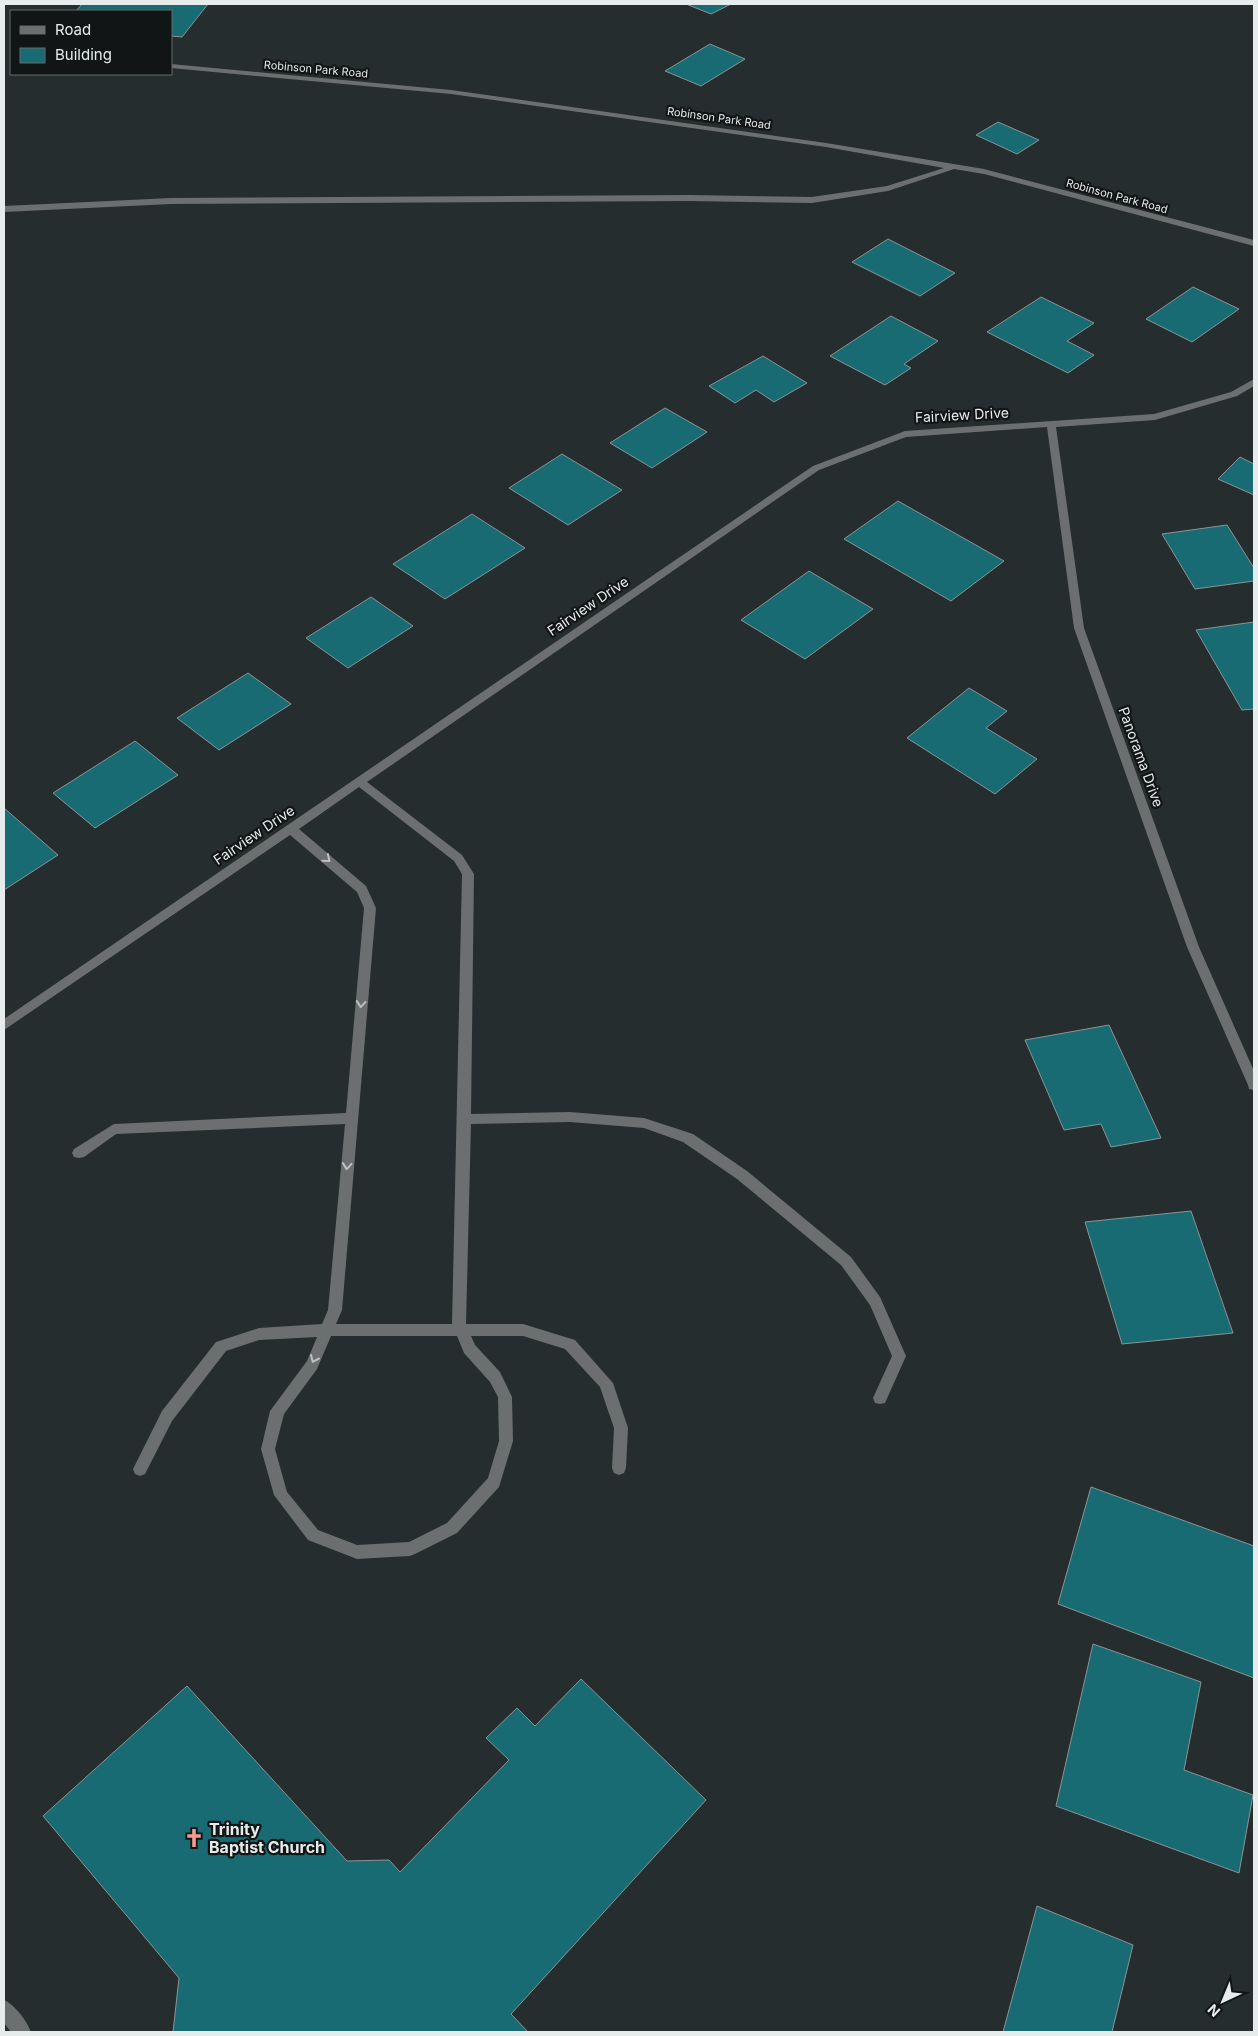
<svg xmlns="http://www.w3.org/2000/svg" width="1258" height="2036" viewBox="0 0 1258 2036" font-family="Inter,sans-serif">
<rect width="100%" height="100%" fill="#262d2e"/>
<path fill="#196b73" stroke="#8b9494" d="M82 4H208L182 37 171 36V11H76Z
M686 4H731L711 14Z
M710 44 745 59 701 86 665 71Z
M998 122 1039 140 1017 154 976 135Z
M888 239 955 273 920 296 852 262Z
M1193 287 1239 309 1192 342 1146 319Z
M1041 297 1094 323 1067 341 1094 355 1068 373 987 332Z
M891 316 938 341 904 364 911 368 885 385 830 356Z
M763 356 807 383 774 402 756 390 735 403 709 386Z
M665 408 707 432 652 468 610 443Z
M562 454 622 490 568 525 509 488Z
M1240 457 1254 464V495L1218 479Z
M898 501 1004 561 951 601 844 539Z
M472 514 525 548 445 599 393 564Z
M1227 525 1254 568V581L1195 589 1162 534Z
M809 571 873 609 805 659 741 620Z
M371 597 413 626 348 668 306 638Z
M1254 622V709L1242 710 1196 630Z
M248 673 291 704 219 750 177 718Z
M969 688 1007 711 986 728 1037 759 995 794 907 738Z
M135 741 178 775 95 828 53 793Z
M4 808 58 855 4 890Z
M1109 1025 1161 1138 1111 1147 1101 1124 1064 1130 1025 1040Z
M1191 1211 1233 1333 1122 1344 1085 1222Z
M1091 1487 1254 1546V1678L1058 1604Z
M1093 1644 1201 1682 1184 1770 1253 1795 1239 1873 1056 1806Z
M581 1679 706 1800 511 2014 528 2032H173L179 1978 43 1816 187 1686 347 1861 389 1860 400 1872 509 1760 486 1738 517 1708 535 1726Z
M1037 1906 1133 1945 1112 2032H1003Z"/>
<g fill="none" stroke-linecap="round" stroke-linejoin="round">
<path fill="#6b6f6f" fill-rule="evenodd" d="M171 64 451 90 826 143 984 169 1254 240V246L984 174 954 169 888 191 812 203 690 201 171 204 4 212V206L171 198 690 195 812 197 887 186 944 168 826 147 451 94 171 68Z
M1254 379V386L1237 396 1155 420 1056 427 1084 628 1199 947 1254 1071V1090L1249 1089 1248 1085 1187 947 1074 628 1047 427 906 437 819 470 367 782 462 855 474 874 471 1114 570 1112 644 1118 693 1134 747 1171 851 1257 880 1297 906 1356 885 1403 880 1404 875 1403 873 1398 892 1356 870 1305 841 1265 737 1179 683 1142 644 1128 570 1122 471 1124 466 1324H523L575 1340 613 1383 628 1428 626 1468 624 1473 619 1475 614 1473 612 1468 614 1428 600 1387 565 1349 523 1336H471L475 1345 500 1372 512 1397 513 1441 499 1487 457 1533 415 1554 410 1556 357 1559 308 1540 274 1495 261 1449 270 1411 307 1361 317 1337 259 1340 226 1351 172 1421 145 1474 140 1476 135 1474 133 1469 162 1411 216 1342 259 1328 322 1324 328 1310 345 1124 116 1134 84 1157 79 1158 74 1157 72 1153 74 1149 114 1124 346 1113 364 908 357 892 290 835 4 1030V1019L813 466 905 431 1154 414 1231 392ZM359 787 454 861 462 874 452 1324H336L342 1310 376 908 366 886 299 829ZM331 1336H457L464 1353 490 1382 498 1397 499 1441 488 1478 447 1523 409 1542 357 1545 318 1530 287 1492 275 1449 284 1414 317 1369Z
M4 2000C15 2005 27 2021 31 2032H11L4 2023Z"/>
</g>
<defs><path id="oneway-chevron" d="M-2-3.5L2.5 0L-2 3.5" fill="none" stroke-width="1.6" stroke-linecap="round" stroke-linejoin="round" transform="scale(1.25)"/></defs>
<g stroke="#bbc0c0">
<use href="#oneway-chevron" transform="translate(327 859) rotate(40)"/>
<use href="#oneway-chevron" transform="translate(361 1004) rotate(95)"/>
<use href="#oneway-chevron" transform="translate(347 1166) rotate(95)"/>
<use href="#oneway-chevron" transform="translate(314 1359) rotate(114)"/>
</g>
<defs>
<g id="church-bare" transform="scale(1.5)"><path d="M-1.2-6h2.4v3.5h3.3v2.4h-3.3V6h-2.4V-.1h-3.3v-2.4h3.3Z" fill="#f59c92" stroke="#121515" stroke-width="2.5" paint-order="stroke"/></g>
</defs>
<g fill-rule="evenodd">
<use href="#church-bare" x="194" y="1838"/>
</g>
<g text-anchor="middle" stroke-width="4.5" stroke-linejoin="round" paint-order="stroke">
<g font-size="11" fill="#e6ebeb" stroke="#121515">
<text transform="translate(316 69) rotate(5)" y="4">Robinson Park Road</text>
<text transform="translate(719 118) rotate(8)" y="4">Robinson Park Road</text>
<text transform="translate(1117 196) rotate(15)" y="4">Robinson Park Road</text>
</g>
<g font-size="14" fill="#e6ebeb" stroke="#121515">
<text transform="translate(962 415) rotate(-3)" y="5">Fairview Drive</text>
<text transform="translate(588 606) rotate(-34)" y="5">Fairview Drive</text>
<text transform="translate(1141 757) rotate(70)" y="5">Panorama Drive</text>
<text transform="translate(254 835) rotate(-34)" y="5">Fairview Drive</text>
</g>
<g font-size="16" font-weight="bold" fill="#e6ebeb" stroke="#121515" text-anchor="start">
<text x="209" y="1835">Trinity<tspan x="209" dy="18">Baptist Church</tspan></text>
</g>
</g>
<rect width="1258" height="2036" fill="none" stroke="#e6ebeb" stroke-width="10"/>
<rect x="10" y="10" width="162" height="65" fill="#121515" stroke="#676b6b"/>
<rect x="20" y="26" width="25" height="8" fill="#6b6f6f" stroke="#676b6b"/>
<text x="55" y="35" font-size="15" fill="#e6ebeb">Road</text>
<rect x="20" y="48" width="25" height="15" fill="#196b73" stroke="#676b6b"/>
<text x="55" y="60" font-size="15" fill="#e6ebeb">Building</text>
<g transform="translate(1223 2001) rotate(224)" stroke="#121515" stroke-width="4" paint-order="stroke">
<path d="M0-4L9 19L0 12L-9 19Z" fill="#e6ebeb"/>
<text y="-8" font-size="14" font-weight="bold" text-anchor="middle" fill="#e6ebeb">N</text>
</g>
</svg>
